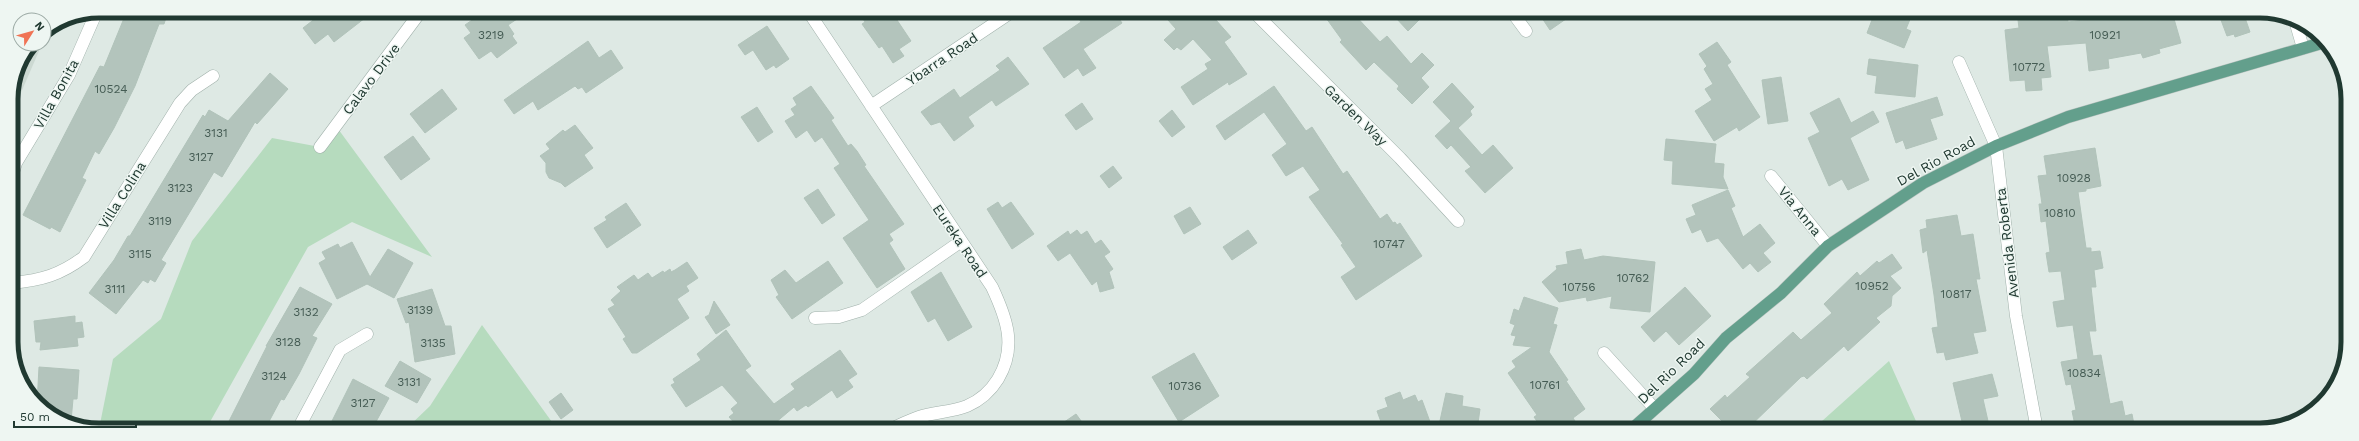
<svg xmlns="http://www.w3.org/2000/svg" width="2359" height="441" viewBox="0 0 2359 441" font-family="'Work Sans',sans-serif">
<rect width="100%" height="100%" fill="#dee9e4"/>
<path fill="#ccd9d2" d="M32 44H42L17 102 11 109 18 65Z"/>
<path fill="#b6dbbe" d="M333 122 432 257 352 222 308 247 206 429H99L113 359 161 319 192 241 272 138 320 147Z
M482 325 557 429H406L430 406Z
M1889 361 1920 430H1812Z"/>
<path fill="#b3c4bc" stroke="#b1c3ba" d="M127 11H168L164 24H159L135 86 114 128 99 154 95 151 82 178 86 180 60 232 51 227 50 229 23 215 100 66 104 67Z
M325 11H374L334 42 328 34 315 44 303 28Z
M485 11H529L508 25 514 34 512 36 517 43 497 58 491 51 479 59 464 38 471 33 465 25Z
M858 11H891L911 41 899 49 904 56 893 63 882 46 879 48 862 24 865 22Z
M1074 11H1114L1122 23 1083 49 1096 68 1083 76 1078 68 1064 78 1043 48 1081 22Z
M1160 11H1208L1231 37 1224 42 1247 74 1229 85 1228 82 1193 105 1181 87 1208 69 1205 64 1212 60 1193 39 1181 50 1177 47 1174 50 1164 40 1176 29Z
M1321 11H1351L1380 42 1387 36 1411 64 1422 53 1434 65 1421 78 1429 87 1412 104 1397 89 1399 86 1374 62 1366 70 1340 42 1342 40Z
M1403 11H1428L1408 31 1396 18Z
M1538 12H1576L1550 30Z
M1875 12H1913L1906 29 1911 31 1904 48 1867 33Z
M2017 12H2067L2068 22 2131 14 2130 12H2172L2181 43 2159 49 2160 53 2143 58 2141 53 2108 59 2109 68 2089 71 2086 43 2047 46 2051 77 2041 78 2042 90 2026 91 2025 80 2010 81 2005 30 2019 28Z
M2218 12H2243L2250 32 2235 37 2234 34 2227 36Z
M767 26 789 59 776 68 774 65 766 70 753 50 745 55 738 45Z
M588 41 599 58 611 50 623 68 586 93 582 87 578 89 575 86 538 110 533 101 514 114 504 100Z
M1717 42 1731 62 1727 65 1760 117 1739 131 1737 127 1714 141 1695 111 1712 100 1705 89 1713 84 1704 69 1707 66 1699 54Z
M1008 57 1029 84 996 106 992 100 968 117 974 126 954 141 940 122 931 125 921 112 954 89 960 98 1000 70 996 66Z
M1869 59 1918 65 1915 97 1875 93 1877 76 1867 74Z
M270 73 288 89 257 124 255 122 222 177 214 172 161 260 166 263 155 282 150 279 148 283 143 280 116 314 89 293 114 260 128 236H130L203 115 205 117 209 110 228 121Z
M1781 77 1788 121 1768 124 1762 80Z
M1452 83 1474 107 1470 111 1472 115 1458 128 1482 155 1493 145 1513 168 1485 193 1465 171 1471 167 1451 145 1447 149 1435 136 1451 121 1433 102Z
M811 86 834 118 831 120 848 146 851 144 857 151 866 165 864 166 904 224 889 234 893 240 889 243 905 269 877 288 843 238 869 220 834 168 840 164 822 137 815 142 807 130 796 138 785 121 795 115 791 109 797 105 793 98Z
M1274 86 1306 131 1312 127 1343 174 1347 171 1380 219 1387 214 1393 223 1395 222 1397 225 1400 223 1422 256 1356 300 1341 277 1356 267 1341 245 1343 244 1309 197 1320 190 1303 166 1286 176 1272 155 1287 144 1264 112 1225 140 1216 126Z
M442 89 457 109 425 133 410 114Z
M1937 97 1943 115 1930 119 1937 139 1906 149 1903 140 1896 143 1886 113Z
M1839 98 1851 123 1873 111 1879 122 1850 138 1869 180 1848 190 1842 179 1829 186 1808 138 1820 132 1810 113Z
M1082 103 1093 119 1076 130 1065 115Z
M757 107 773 132 758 142 741 117Z
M1172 110 1185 127 1172 137 1159 121Z
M575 125 593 148 584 155 593 168 565 187 561 183 549 178 546 172V163L540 156 550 149 546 144 563 130 565 132Z
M413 136 430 159 401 180 384 157Z
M1666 139 1716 144 1714 163 1724 164 1723 177 1728 189 1672 184 1673 161 1664 160Z
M2095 148 2101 186 2086 189V191L2078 192 2086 248H2091V252L2100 251 2103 268 2094 270 2096 287H2091L2096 331H2089L2093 356 2101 355 2110 404 2122 401 2125 416 2132 414 2135 430H2093L2092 427 2076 430 2072 411 2076 410 2071 384 2066 385 2061 362 2078 359 2073 325 2057 327 2053 302 2065 300 2061 271 2049 272 2046 253 2050 252 2046 221 2041 222 2039 204H2042L2038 176 2047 175 2044 156Z
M1113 166 1122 178 1109 188 1100 176Z
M818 189 835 215 822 224 804 198Z
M1728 190 1735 206 1731 208 1743 237 1760 224 1775 243 1763 253 1771 262 1758 272 1750 263 1743 269 1718 238 1707 242 1701 229 1692 233 1686 219 1696 215 1692 205Z
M998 202 1002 208 1011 202 1034 234 1012 249 987 209Z
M626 203 641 225 607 248 594 228 607 220 605 217Z
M1190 207 1201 224 1184 234 1174 216Z
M1957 215 1961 236 1973 234 1980 279H1976L1986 331 1973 333 1978 353 1946 360 1944 352 1937 353 1932 328 1938 327 1934 295 1927 250 1923 253 1920 230 1927 228 1926 220Z
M1077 230 1081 235 1087 231 1095 244 1101 240 1110 252 1104 256 1113 269 1109 272 1114 288 1100 292 1097 281 1092 285 1070 253 1058 261 1047 246 1068 231 1070 235Z
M1248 230 1257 243 1232 260 1223 247Z
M352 242 370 277 388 249 413 263 394 298 367 284 337 299 319 263 326 259 322 252 338 244 340 248Z
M1581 249 1584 260 1603 256 1655 262 1650 312 1610 308 1612 296 1587 301 1586 297 1559 302 1542 282 1557 269 1556 266 1568 264 1566 252Z
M1892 254 1902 268 1890 276 1901 288 1892 296 1891 306 1876 318 1880 322 1848 351 1844 346 1807 379 1804 376 1801 377 1746 430H1713L1722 421 1710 409 1725 395 1727 398 1750 377 1746 374 1793 332 1801 340 1832 313 1824 304 1857 272 1860 276 1877 261 1879 263Z
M828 261 843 283 792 319 776 297 779 295 771 280 785 270 796 283Z
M687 262 698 278 686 286 689 291 677 299 689 318 637 353H632L623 339 626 337 608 309 615 305 611 300 621 291 617 287 634 275 638 280 648 273 652 278 663 271 664 273 670 269 671 272 675 270Z
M941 272 972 327 948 341 935 318 928 322 911 292Z
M300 287 332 304 312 336 317 338 299 374 284 400 281 399 265 429H225L267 346H266Z
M1685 287 1711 316 1679 345 1666 331 1654 342 1641 327Z
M432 289 445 326H451L455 354 415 362 409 322 406 323 397 299Z
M1524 297 1558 308 1553 324 1557 325 1549 352 1568 380 1566 381 1585 409 1573 418 1581 430H1543L1534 417 1537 415 1508 373 1516 367 1512 361 1532 347 1513 345 1516 336 1511 335 1515 325 1510 323 1514 309 1519 311Z
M714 301 730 325 716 334 705 317 709 315Z
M75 316V323L82 322 84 337 77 338 78 346 40 350 41 342H36L34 321Z
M726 330 751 366 745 370 774 404 795 389 791 384 840 350 857 374 848 380 853 387 837 398 832 390 808 407 806 405 797 411 794 407 768 429H740L729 417 734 413 731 409 738 403 722 385 686 407 671 385 675 383 673 379 701 360 697 354Z
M1194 353 1219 396 1179 422 1152 377Z
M400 361 431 379 417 403 385 386Z
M39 367 79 370 77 399H73L71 421 37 404Z
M1992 374 1998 396 1983 399 1990 430H1964L1953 383Z
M353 379 389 398 372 429H328Z
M1400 392 1403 400 1415 395 1418 402 1422 400 1433 430H1384L1377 411 1388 407 1385 398Z
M561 393 573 410 561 419 549 402Z
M1446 393 1463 396 1462 406 1480 409 1477 430H1438Z
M1076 414 1087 429H1054Z"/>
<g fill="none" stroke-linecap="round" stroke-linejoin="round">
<g stroke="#a1b1ab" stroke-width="13">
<path id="minor" d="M808 11 992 287C1007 319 1017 347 998 379 990 392 981 400 967 406 952 412 934 412 919 417 910 420 900 425 891 429
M1253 11 1400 158 1458 221
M1512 12 1526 31
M2296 24 2303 48
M1959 62 1996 146 2016 316 2037 430
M871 106 1013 11
M320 147 421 11
M12 176 16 163 69 75 97 11
M1771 176 1828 246
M12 283C42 280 60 275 84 257L180 103 192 90 213 76
M815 318 839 317 862 310 960 242
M1604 353 1654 408
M298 429 340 350 367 334"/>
</g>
<g stroke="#bcc4c1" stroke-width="13">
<path id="major" d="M1631 430 1694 374 1726 338 1781 293 1828 246 1923 183 1996 146 2068 117 2325 42"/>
</g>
<use href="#minor" stroke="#fff" stroke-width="12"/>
<use href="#major" stroke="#639f8c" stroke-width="12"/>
</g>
<g text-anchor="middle" stroke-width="3" stroke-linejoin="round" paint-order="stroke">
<g font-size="12" fill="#455c54">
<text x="491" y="39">3219</text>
<text x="2105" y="39">10921</text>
<text x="2029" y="71">10772</text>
<text x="111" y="93">10524</text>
<text x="216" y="137">3131</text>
<text x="201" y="161">3127</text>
<text x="2074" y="182">10928</text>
<text x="180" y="192">3123</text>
<text x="2060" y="217">10810</text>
<text x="160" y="225">3119</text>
<text x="1389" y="248">10747</text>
<text x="140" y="258">3115</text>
<text x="1633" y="282">10762</text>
<text x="1872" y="290">10952</text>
<text x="1579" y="291">10756</text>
<text x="115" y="293">3111</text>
<text x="1956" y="298">10817</text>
<text x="420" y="314">3139</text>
<text x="306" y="316">3132</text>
<text x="288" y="346">3128</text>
<text x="433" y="347">3135</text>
<text x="2084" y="377">10834</text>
<text x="274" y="380">3124</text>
<text x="409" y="386">3131</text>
<text x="1545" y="389">10761</text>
<text x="1185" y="390">10736</text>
<text x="363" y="407">3127</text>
</g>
<g font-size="14" fill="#203931" stroke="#eef6f2">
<text transform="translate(942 59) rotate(-34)" y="5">Ybarra Road</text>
<text transform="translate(371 79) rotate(-53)" y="5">Calavo Drive</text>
<text transform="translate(56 94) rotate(-61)" y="5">Villa Bonita</text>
<text transform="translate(1356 115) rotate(44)" y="5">Garden Way</text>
<text transform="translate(1936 161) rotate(-29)" y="5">Del Rio Road</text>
<text transform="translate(122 195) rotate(-58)" y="5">Villa Colina</text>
<text transform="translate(1800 211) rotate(51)" y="5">Via Anna</text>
<text transform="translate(960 241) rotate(56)" y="5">Eureka Road</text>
<text transform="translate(2007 243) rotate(-97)" y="5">Avenida Roberta</text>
<text transform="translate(1671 371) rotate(-44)" y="5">Del Rio Road</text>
</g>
</g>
<path d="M0 0H2359V441H0ZM99 18H2260A81 81 0 0 1 2341 99V342A81 81 0 0 1 2260 423H99A81 81 0 0 1 18 342V99A81 81 0 0 1 99 18Z" fill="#eef6f2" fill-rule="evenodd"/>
<path fill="none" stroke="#203931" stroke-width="5" d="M99 18H2260A81 81 0 0 1 2341 99V342A81 81 0 0 1 2260 423H99A81 81 0 0 1 18 342V99A81 81 0 0 1 99 18Z"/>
<g transform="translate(32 32) rotate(53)"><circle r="19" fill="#eef6f2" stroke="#9caaa5"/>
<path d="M0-3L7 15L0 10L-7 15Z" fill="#f07355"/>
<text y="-6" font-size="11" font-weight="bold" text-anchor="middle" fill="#203931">N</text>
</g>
<path d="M14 421v6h122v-6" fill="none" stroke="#203931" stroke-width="2"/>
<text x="20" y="421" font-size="12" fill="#203931" stroke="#eef6f2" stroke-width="3" paint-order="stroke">50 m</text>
</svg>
